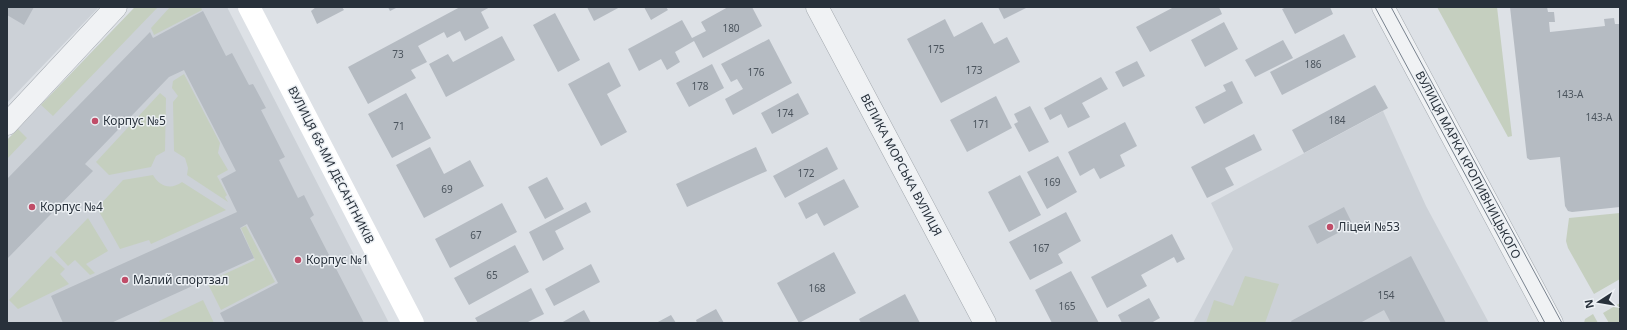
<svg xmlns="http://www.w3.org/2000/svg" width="1627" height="330" viewBox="0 0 1627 330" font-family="'Noto Sans',sans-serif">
<rect width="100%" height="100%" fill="#dde1e6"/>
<path fill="#ccd1d7" d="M7 7H99L7 103Z
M135 7H227L389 323H7V140Z
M1383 111 1426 206 1489 323H1193L1233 249 1211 203Z"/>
<path fill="#c5cfbf" d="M135 7H158L53 116 41 105Z
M170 7H201L202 10 154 35 151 28Z
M1437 7H1497L1512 136 1508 137Z
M184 74 220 143 218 153 228 170 217 176 227 195 225 197 228 202 187 175 188 168 185 158 174 151 173 102 178 96 172 88 173 81Z
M160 93 166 98 165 151 156 156 151 167 109 175 96 162Z
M18 129 27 138 7 159V140Z
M153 175C160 187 171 190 182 182L226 210 151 244 149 240 120 249 97 208 123 180Z
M1620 213V279L1594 294 1568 248 1566 241 1569 218Z
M88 218 108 251 86 264 95 273 90 275 75 260 68 266 55 252Z
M246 226 275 282 221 310 207 282 255 260 241 228Z
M51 256 65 269 60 274 69 284 18 309 9 300Z
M1245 276 1279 284 1265 323H1206L1214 300 1233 306Z
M203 300 214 323H160L159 321Z
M1620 303V323H1609L1603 313Z
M1593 314 1598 323H1584L1585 319Z"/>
<path fill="#b5bbc2" d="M7 7H34L24 25 7 15Z
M316 7H342L344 10 317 24 311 11Z
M388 7H398L390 11Z
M460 7H490L481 12 489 28 465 41 460 31 447 38 444 32 418 46 427 62 411 70 416 78 368 104 348 67Z
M587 7H620L594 21Z
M644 7H666L668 10 651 20Z
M728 7H752L762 26 703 58 694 41 675 52 680 62 667 70 661 59 639 71 628 49 682 20 692 38 706 31 701 22Z
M998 7H1028L1004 19Z
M1174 7H1219L1222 14 1150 52 1136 27Z
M1287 7H1330L1333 14 1295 34 1282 9Z
M1510 7H1547L1548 12H1554L1555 22H1549L1550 32 1605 26 1604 19 1614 18 1615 24H1620V207L1572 212 1568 211 1565 206 1560 157 1530 160 1527 158Z
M203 11 226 56 232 53 249 85 253 84 266 108 261 110 285 157 279 160 298 198 304 195 314 215 310 218 364 323H225L220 313 278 283 247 224 240 228 254 258 111 323H63L51 296 237 212 221 179 236 171 184 70 169 77 85 164 93 171 7 259V179L150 32 153 38Z
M555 13 580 60 558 72 533 25Z
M945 19 954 37 982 22 994 44 1007 37 1020 62 941 103 907 39Z
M1224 22 1238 49 1205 67 1191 40Z
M1344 34 1356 57 1282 95 1270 72Z
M502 36 515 60 446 97 429 64 448 54 453 62Z
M769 39 792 83 733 115 725 99 743 89 737 79 731 82 721 64Z
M1283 40 1293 58 1255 77 1245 60Z
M1137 61 1145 76 1123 87 1115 72Z
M609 62 621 86 607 94 627 132 601 146 568 84Z
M712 64 724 88 689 107 676 83Z
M1101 77 1108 89 1082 103 1090 117 1068 128 1061 114 1050 120 1044 108Z
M1232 81 1243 103 1204 124 1195 107 1226 91 1223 85Z
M1375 85 1388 108 1304 153 1292 130Z
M406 93 431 138 392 158 368 114Z
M798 93 809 114 772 134 761 113Z
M996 96 1012 128 967 152 950 120Z
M1030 106 1049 142 1029 152 1014 124 1018 122 1014 114Z
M1125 122 1137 146 1120 155 1125 166 1100 179 1094 168 1080 176 1068 152Z
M1254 134 1262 150 1225 168 1234 185 1207 198 1191 167Z
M430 147 444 174 470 160 484 186 424 218 396 165Z
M756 147 767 171 687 207 676 184Z
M827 147 838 169 785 198 773 176Z
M1058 156 1077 192 1047 209 1027 172Z
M1020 175 1041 215 1009 232 988 192Z
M547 177 564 209 545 219 528 187Z
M844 179 859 207 824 226 817 213 806 219 798 203Z
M586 202 591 212 555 231 564 249 543 261 529 232Z
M502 203 517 232 450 268 435 239Z
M1344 207 1353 225 1317 244 1308 226Z
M1066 212 1081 241 1058 254 1063 263 1030 280 1009 242Z
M1172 234 1185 259 1177 263 1174 257 1141 275 1147 286 1107 308 1091 277Z
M515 245 529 272 469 305 454 278Z
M834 252 856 293 799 323 777 283Z
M1411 256 1446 323H1391L1384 310 1360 323H1292L1291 321Z
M591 264 600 282 554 306 545 289Z
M1071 271 1099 323H1052L1035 290Z
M531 288 544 314 526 323H478L475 318Z
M905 294 920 323H861L859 319Z
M1149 298 1160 318 1151 323H1122L1118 315Z
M716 309 724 323H697L696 320Z
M584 310 591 323H561Z
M671 315 676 323H656Z"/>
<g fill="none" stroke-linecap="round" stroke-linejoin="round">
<g stroke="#a3a9af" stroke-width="23">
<path id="minor" d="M1383 7 1552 323
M7 124 116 7"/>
</g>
<g stroke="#a3a9af" stroke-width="23">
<path id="tertiary" d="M817 7 985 323"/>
</g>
<use href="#minor" stroke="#f0f2f4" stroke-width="22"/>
<use href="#tertiary" stroke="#f0f2f4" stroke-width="22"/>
<path stroke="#fff" stroke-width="22" d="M249 7 413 323"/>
<path stroke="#78828e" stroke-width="1" d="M1375 7 1545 323
M1391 7 1562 323"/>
</g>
<g fill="#c04d68" stroke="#ecf0f4" stroke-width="1.5">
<circle cx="95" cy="121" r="4"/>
<circle cx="32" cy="207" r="4"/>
<circle cx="1330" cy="227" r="4"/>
<circle cx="298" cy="260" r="4"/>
<circle cx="125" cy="280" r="4"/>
</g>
<g text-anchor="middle" stroke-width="3" stroke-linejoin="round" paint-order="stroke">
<g font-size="10" fill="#4b545d">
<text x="731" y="32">180</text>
<text x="936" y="53">175</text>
<text x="398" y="58">73</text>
<text x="1313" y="68">186</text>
<text x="974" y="74">173</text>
<text x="756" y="76">176</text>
<text x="700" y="90">178</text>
<text x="1570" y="98">143-А</text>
<text x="785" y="117">174</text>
<text x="1599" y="121">143-А</text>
<text x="1337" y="124">184</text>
<text x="981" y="128">171</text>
<text x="399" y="130">71</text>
<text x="806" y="177">172</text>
<text x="1052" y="186">169</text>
<text x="447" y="193">69</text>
<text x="476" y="239">67</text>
<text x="1041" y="252">167</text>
<text x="492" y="279">65</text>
<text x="817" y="292">168</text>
<text x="1386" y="299">154</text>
<text x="1067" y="310">165</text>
</g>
<g font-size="12" fill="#28313b" stroke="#ecf0f4" text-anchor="start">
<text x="103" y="125">Корпус №5</text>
<text x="40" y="211">Корпус №4</text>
<text x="1338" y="231">Ліцей №53</text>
<text x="306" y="264">Корпус №1</text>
<text x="133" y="284">Малий спортзал</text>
</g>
<g font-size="12" fill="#28313b" stroke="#ecf0f4">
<text transform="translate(331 165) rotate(63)" y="4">ВУЛИЦЯ 68-МИ ДЕСАНТНИКІВ</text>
<text transform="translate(901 165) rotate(62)" y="4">ВЕЛИКА МОРСЬКА ВУЛИЦЯ</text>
<text transform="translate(1468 165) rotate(62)" y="4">ВУЛИЦЯ МАРКА КРОПИВНИЦЬКОГО</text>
</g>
</g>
<rect width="1627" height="330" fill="none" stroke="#28313b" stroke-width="16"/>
<g transform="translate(1599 302) rotate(258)" stroke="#ecf0f4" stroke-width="3" paint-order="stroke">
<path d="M0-3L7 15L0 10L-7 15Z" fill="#28313b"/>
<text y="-6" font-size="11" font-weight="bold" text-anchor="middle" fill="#28313b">N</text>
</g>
</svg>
